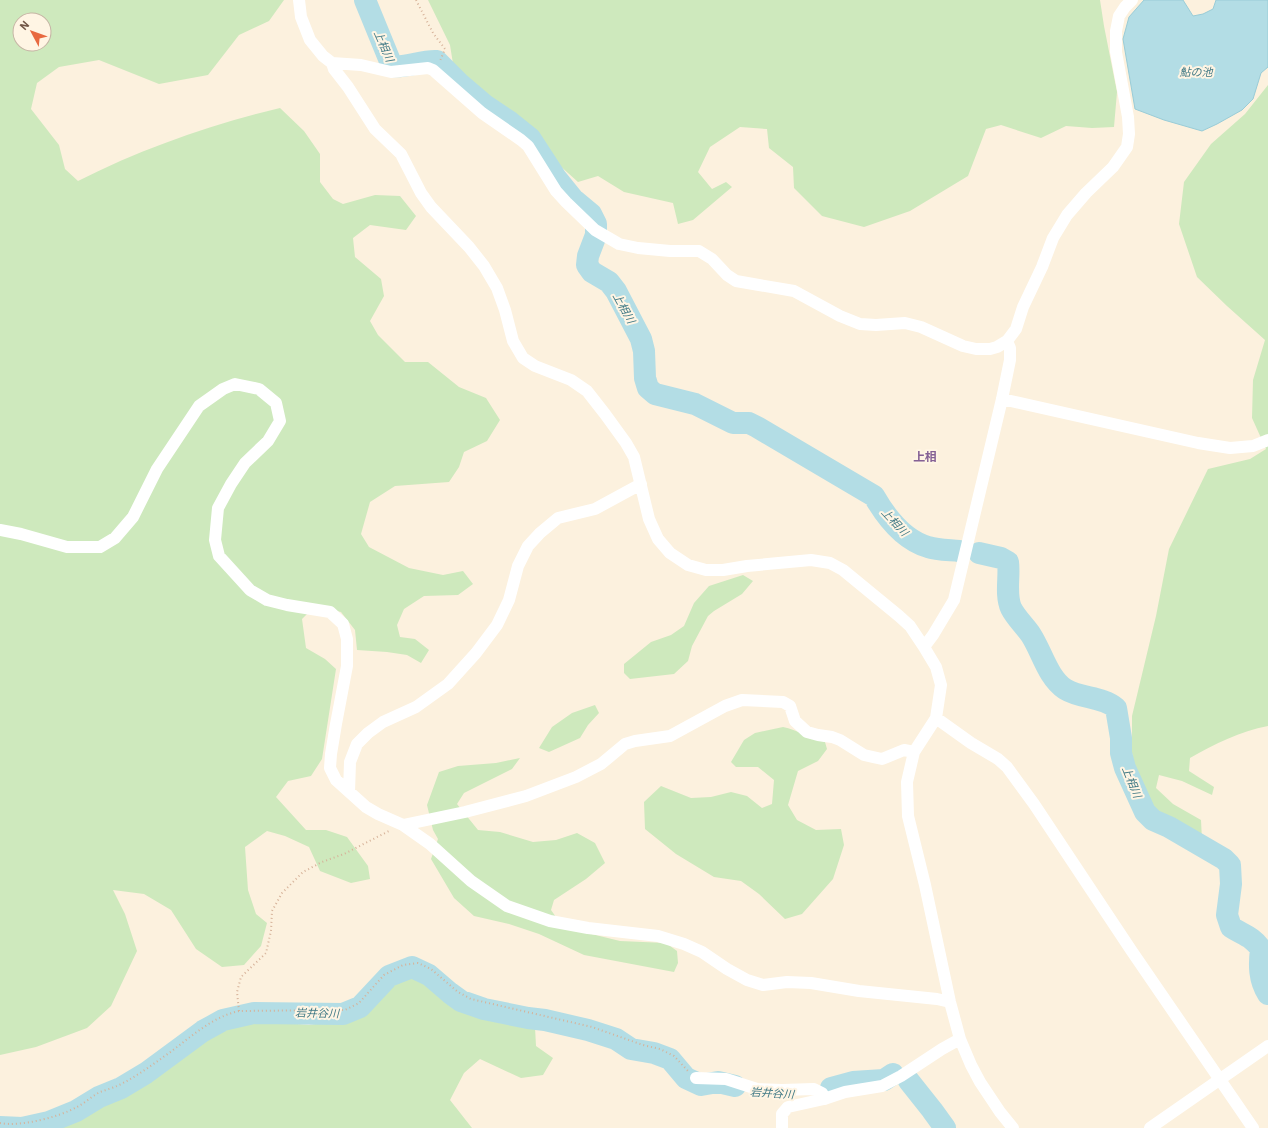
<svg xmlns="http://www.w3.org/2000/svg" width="1268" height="1128" viewBox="0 0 1268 1128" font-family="'IBM Plex Sans','Noto Sans JP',sans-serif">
<rect width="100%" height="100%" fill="#fcf1de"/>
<path fill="#cee9bd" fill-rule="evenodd" d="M0 0H284L269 21 239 35 208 75 159 84 99 60 59 67 37 83 31 109 59 145 65 169 78 181C141 149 212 124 280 108L304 131 320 154V182L333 199 343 204 375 195 400 196 416 216 406 230 370 225 353 238 355 257 381 279 384 296 370 321 378 335 405 362H428L459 387 486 398 500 420 487 441 464 452 459 467 449 482 395 486 370 502 361 534 369 547 409 568 443 575 463 571 473 584 458 595 424 596 404 609 397 625 400 637 415 639 429 650 421 663 407 655 387 652 357 650 355 630 341 612 315 606 302 619 306 648 325 659 336 669 322 759 311 776 288 781 276 797 306 830H326L347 837 368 866 370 879 351 883 320 871 309 847 285 836 267 831 245 847 248 890 256 914 267 923 261 946 244 965 222 967 196 949 171 910 144 894 113 890 125 914 137 951 111 1006 87 1028 36 1047 0 1055ZM20 20H44V44H20Z
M428 0H1100L1104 26 1117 92 1114 127 1092 128 1066 126 1041 138 1001 125 986 129 968 176 910 211 864 227 822 216 794 188 793 167 769 148 767 129 740 127 710 147 698 172 712 189 726 182 732 187 693 220 678 224 673 203 624 192 598 176 578 182 558 164 530 128 488 100 454 70 450 45Z
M1268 85V726C1240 731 1215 744 1190 758L1189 771 1214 787 1212 795 1182 781 1159 775 1156 788 1173 804 1201 820 1202 840 1152 810 1139 787 1132 753V716L1156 616 1169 549 1208 469 1250 459 1266 449 1252 418 1253 380 1265 340 1227 306 1197 277 1179 224 1184 182 1211 144 1245 114Z
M743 575 753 581 742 594 714 611 708 616 692 646 688 661 674 674 630 679 624 673V664L651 642 671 635 684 626 694 603 709 586Z
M595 705 599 713 588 725 580 738 549 752 539 748 552 727 572 713Z
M783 727C797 730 810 738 825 742L827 749 818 761 798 771 788 805 797 820 816 830 841 829 844 845 833 879 802 914 785 919 759 894 741 881 714 877 676 854 645 829 644 802 661 786 691 798 711 797 731 792 747 796 762 808 772 804 774 780 758 767H736L731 762 744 740 755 733Z
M520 758 512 769 464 793 457 804 478 830 500 832 533 842 556 840 577 833 595 843 605 863 586 879 554 900 551 910 563 927 620 941 666 943 677 951 678 963 674 972 584 955 539 934 509 924 474 916 454 898 431 859 438 839 433 830 427 805 439 772 458 766 496 763Z
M413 974 432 981 461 1007 535 1027 536 1046 553 1058 543 1075 521 1078 480 1059 464 1073 450 1100 472 1128H44L84 1114 136 1088 192 1047 221 1028 250 1020 309 1025 360 1017 386 987Z"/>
<path fill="#b3dde5" stroke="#99ccd7" d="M1144 0H1183L1193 16 1203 14 1213 9 1216 0H1268V67L1261 73 1253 99 1242 110 1217 124 1202 131 1164 120 1135 109 1123 39 1129 17Z"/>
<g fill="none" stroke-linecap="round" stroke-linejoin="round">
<path stroke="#b3dde5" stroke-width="22" d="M365 0 392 66C407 68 421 60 437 61L459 83 486 106 510 122 530 138 556 178 573 199 591 214 596 224V235L588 256 587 265 592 272 609 282 616 291 641 339 644 351 645 378 648 388 655 394 695 404 733 423H749L757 427 874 496C886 517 904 540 928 547 937 550 950 550 959 551
M979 553 1001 558 1008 562C1010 576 1005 594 1011 608 1016 618 1025 626 1031 635 1042 652 1048 678 1065 689 1081 699 1102 696 1116 708L1121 738V753L1125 768 1145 812 1153 820 1169 827 1224 859 1230 865 1231 884 1227 915 1231 927C1243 935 1252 936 1261 949 1259 965 1259 980 1268 994
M909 1081 932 1110 945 1128
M831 1088 853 1082 884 1080 893 1074
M0 1127 22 1128 49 1122 76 1111 99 1097 121 1088 146 1073 203 1031 223 1020 254 1013 343 1014 360 1007 389 976 412 967 429 975 450 993 461 1001 484 1009 528 1018 545 1020 588 1030 616 1039 631 1049 654 1053 670 1059 686 1078 701 1085 718 1082 735 1086"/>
<path stroke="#d6b299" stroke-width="2" stroke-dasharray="1 3" stroke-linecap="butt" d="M416 0 433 33 445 49 440 61
M239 1011 237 992 241 977 266 953 271 931 272 911 282 893 303 872 322 862 344 854 389 831
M0 1123C21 1127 59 1117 77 1107 85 1103 92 1096 100 1092 106 1090 112 1088 117 1086 136 1077 152 1065 169 1053 191 1037 212 1017 239 1011L345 1010 359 1003 384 975 403 965 418 963 431 969 458 992 471 999 592 1027 643 1045 660 1049 674 1056 688 1071"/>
<path stroke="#fff" stroke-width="12" d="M299 0 301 17 310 40 323 56 332 63 361 65 391 72 428 68 433 70 482 113 521 140 528 146 556 191 566 202 595 230 619 244 638 248 670 251H699L712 259 727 275 736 281 794 291 840 316 860 324 876 325 905 323 921 327 963 346 976 349H990L997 347 1007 341 1016 329 1023 307 1042 267 1053 238 1067 215 1086 193 1113 167 1127 147 1129 134 1128 117 1116 52V31L1119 16 1125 7 1132 0
M332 63 334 69 348 87 375 129 401 154 421 193 431 207 469 247 484 266 497 288 505 310 513 341 523 358 535 366 571 380 587 391 605 414 626 443 634 457 649 519 658 539 670 553 688 565 706 570H723L747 566 811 560 830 563 843 570 899 616 910 626 924 647 936 667 941 685 936 718 914 752 907 782 908 816 925 885 950 1002 960 1039 971 1065 980 1082 1000 1112 1013 1128
M1002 399 1198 443 1230 448 1253 446 1268 440
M0 530 21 534 67 547H100L115 538 133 517 157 469 199 406 223 389 235 384 259 389 276 403 280 421 268 441 245 463 231 484 218 508 215 540 219 556 250 590 267 600 287 605 330 612 343 624 347 639V666L336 724 331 754 330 768 336 780 366 807 378 814 403 825 430 844 471 881 507 906 550 921 588 928 658 936 684 944 702 952 727 969 747 980 763 985 787 982 811 983 859 991 937 999 950 1002
M924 647 933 635 954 600 1002 399 1010 360V348L1007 341
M936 718 971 743 998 759 1007 767 1034 804 1131 950 1253 1128
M349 792 350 762 357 744 368 733 383 722 416 707 448 684 476 653 497 625 509 600 518 566 528 546 540 533 558 518 595 509 641 484
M403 825 465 812 526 796 576 777 601 764 625 744 635 741 670 736 725 706 742 700 783 702 790 706 795 721 807 732 818 735 832 737 840 740 864 755 882 759 904 750 914 752
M696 1078 726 1079 757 1089 782 1090 814 1089 822 1093 825 1099
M782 1128V1114L788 1107 824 1099 845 1092 882 1086 901 1076 942 1049 960 1039
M1150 1128 1268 1046"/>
</g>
<g text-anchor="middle" stroke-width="4" stroke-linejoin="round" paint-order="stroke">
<g font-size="11" font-style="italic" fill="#407985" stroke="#fff5e4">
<text transform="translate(384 46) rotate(66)" y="4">上相川</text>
<text x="1196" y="76">鮎の池</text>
<text transform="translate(624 308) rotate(61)" y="4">上相川</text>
<text transform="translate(895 522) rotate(47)" y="4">上相川</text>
<text transform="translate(1132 782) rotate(68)" y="4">上相川</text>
<text transform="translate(317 1013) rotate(1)" y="4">岩井谷川</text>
<text transform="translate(772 1093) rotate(4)" y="4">岩井谷川</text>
</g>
<g font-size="12" font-weight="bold" fill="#856195" stroke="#fff5e4">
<text x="925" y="461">上相</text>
</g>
</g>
<g transform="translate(32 32) rotate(311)"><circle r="19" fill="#fff5e4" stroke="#c6b5a5"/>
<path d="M0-3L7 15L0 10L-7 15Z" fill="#e86940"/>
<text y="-6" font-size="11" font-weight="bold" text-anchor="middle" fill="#715646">N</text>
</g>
</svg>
